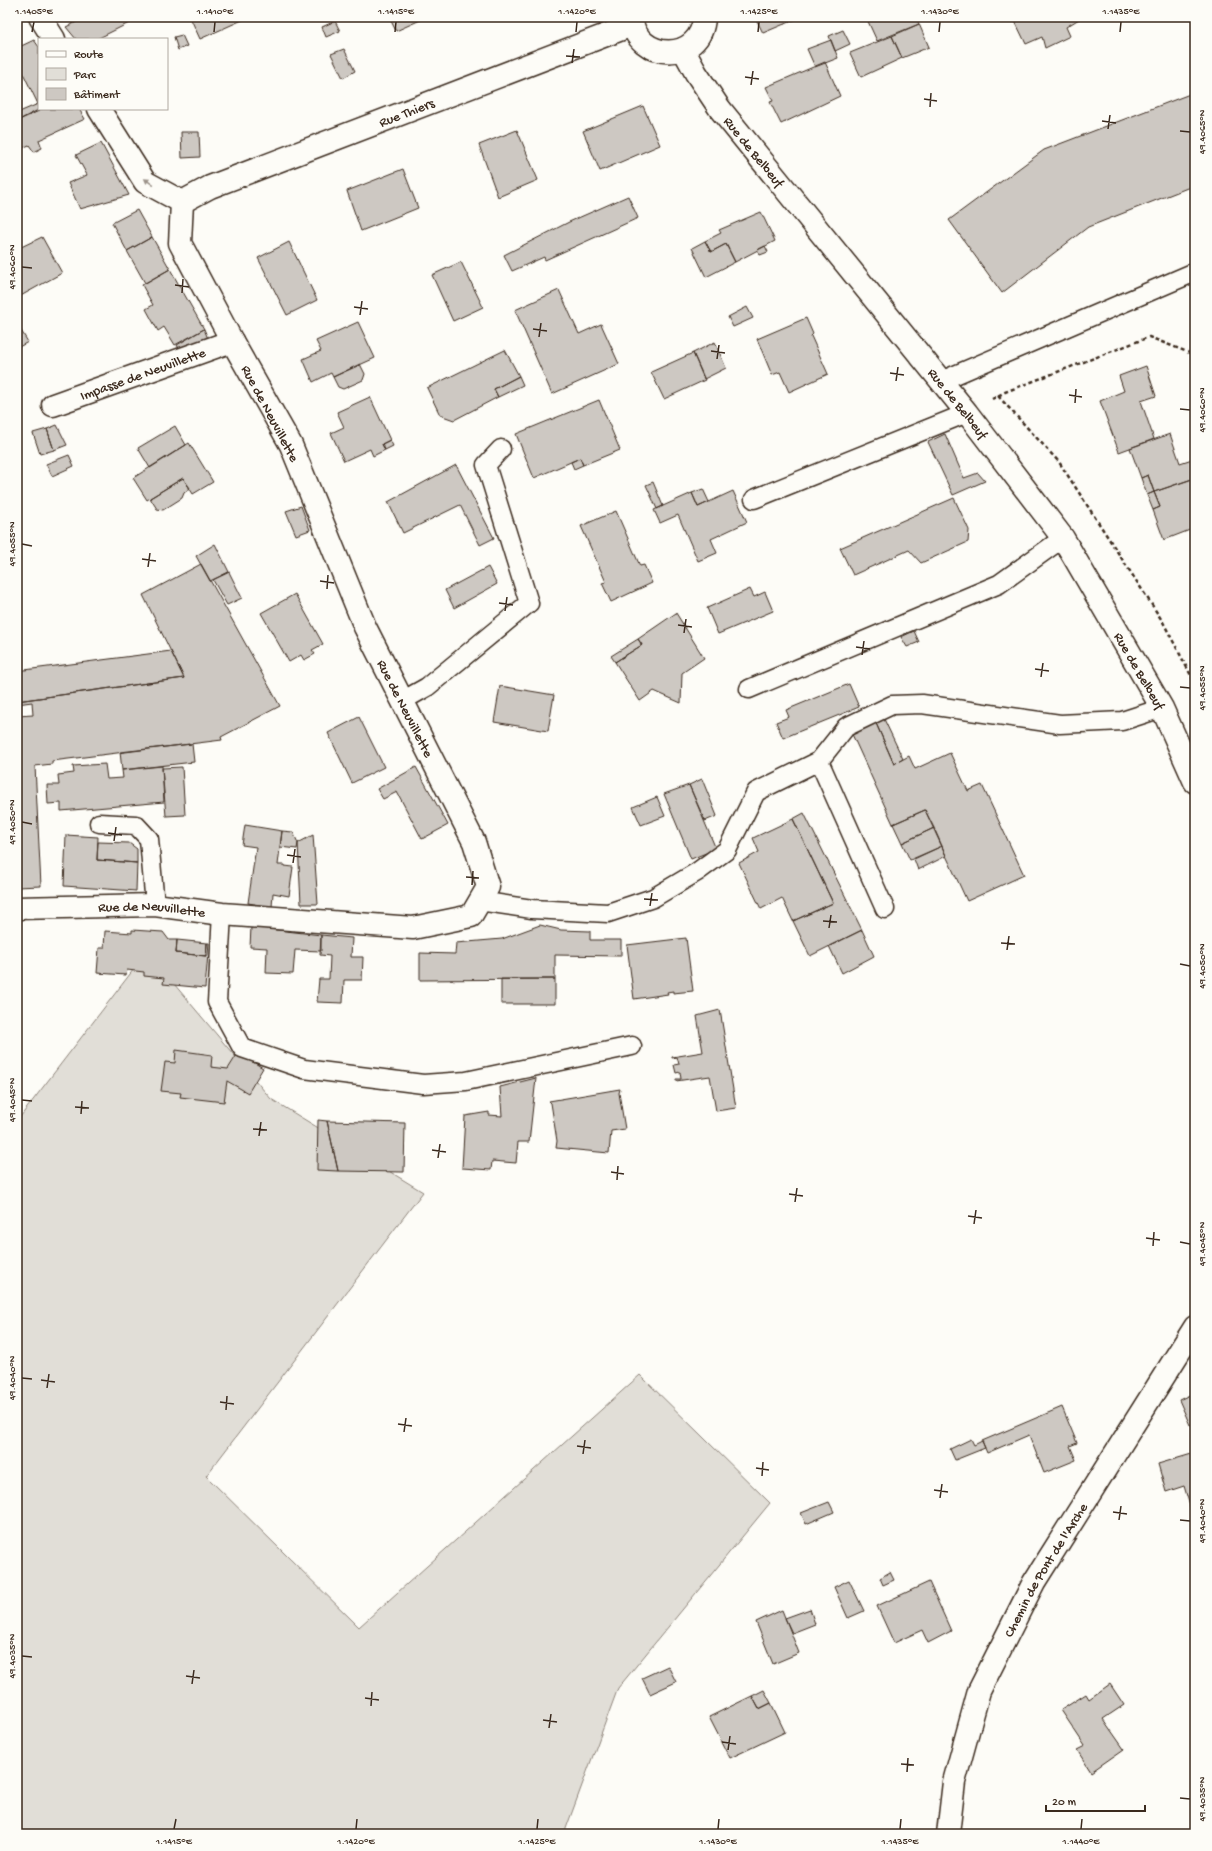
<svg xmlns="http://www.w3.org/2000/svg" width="1212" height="1851" viewBox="0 0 1212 1851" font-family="'Gochi Hand',sans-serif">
<rect width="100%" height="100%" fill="#fdfcf7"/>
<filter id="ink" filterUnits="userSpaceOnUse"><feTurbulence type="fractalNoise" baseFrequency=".025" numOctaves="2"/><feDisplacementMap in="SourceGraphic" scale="8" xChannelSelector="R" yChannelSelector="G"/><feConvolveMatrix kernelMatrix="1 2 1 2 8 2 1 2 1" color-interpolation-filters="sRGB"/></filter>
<g filter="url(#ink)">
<path fill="#e1ded7" stroke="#8e847a" d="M147 952 271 1099 423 1192 206 1476 359 1627 640 1375 770 1503 618 1688 564 1834H17V1121Z"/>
<path fill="#cdc8c2" stroke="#3b2a1e" d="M68 17H86L72 24Z
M86 17H141L97 39H76L66 27Z
M190 17H249L200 39Z
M389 17H427L396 31Z
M755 17H801L763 33Z
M866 17H916L919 24 877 41Z
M1013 17H1078L1079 19 1066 27 1070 36 1045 48 1042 37 1026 44Z
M335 21 340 31 326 37 322 27Z
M919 24 929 47 902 58 892 36Z
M843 30 850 44 835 51 829 36Z
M182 35 187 46 178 50 174 37Z
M892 36 902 58 861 77 850 53Z
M34 40 39 47 38 104 22 71 17 74V48Z
M831 40 838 58 815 67 807 49Z
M344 49 355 71 343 78 331 54Z
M825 62 840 96 781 124 770 102 773 101 766 87Z
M1195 92V185L1088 227 1002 293 949 220 1044 150Z
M38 104 41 110 17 121V113Z
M643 106 660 145 600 171 583 131Z
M40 109H79L85 119 39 140 42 148 34 152 29 145 18 150 17 121Z
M517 130 538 180 498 197 479 145Z
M181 132H199L200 157 182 158Z
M101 143 129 195 80 209 68 183 87 175 76 155Z
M403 169 418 208 361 231 347 191Z
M628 196 638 218 545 260 544 257 512 271 504 255 569 222Z
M137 210 152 237 127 251 112 223Z
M761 212 775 241 735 262 726 244 711 252 705 241 721 233 719 230Z
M42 237 62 273 17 298V249Z
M152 237 170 269 145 283 127 251Z
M705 241 711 252 726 244 735 262 706 277 692 248Z
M289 242 317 300 287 315 258 258Z
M765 246 768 252 760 255 757 250Z
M461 262 483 307 453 321 432 275Z
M170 269 204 329 175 345 164 327 158 331 146 309 153 305 142 285Z
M559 290 579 334 601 324 619 364 552 394 515 310Z
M747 307 753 318 733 327 728 317Z
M806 318 813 334 811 336 828 374 789 392 780 372 772 375 757 339Z
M358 322 375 358 333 377 331 373 313 382 303 359 321 351 316 341Z
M17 324 28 342 17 348Z
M204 329 209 341 181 352 177 345Z
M715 342 726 368 704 379 693 353Z
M505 350 519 376 494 389 498 397 454 420 440 415 427 388Z
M693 353 705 380 664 399 651 372Z
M360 364 365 374 363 380 343 389 338 387 333 377Z
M1146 366 1156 396 1141 401 1154 439 1119 452 1100 401 1124 391 1119 376Z
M519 376 523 385 498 397 494 389Z
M370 397 390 440 382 444 385 450 373 456 370 449 344 461 331 433 344 427 337 412Z
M599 400 620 450 583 465 580 458 534 478 516 434Z
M57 425 67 445 54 450 47 429Z
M175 426 186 445 150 468 138 448Z
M47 429 54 450 40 454 33 433Z
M945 434 964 478 978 473 985 481 953 495 928 442Z
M1170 434 1180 463 1195 458V478L1154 492 1148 475 1141 478 1130 448Z
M390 440 393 446 385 450 382 444Z
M189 443 213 482 193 494 183 478 147 500 133 478Z
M69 455 74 466 52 476 46 464Z
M580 458 583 465 574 469 571 462Z
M456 465 494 538 480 545 460 505 403 533 388 502Z
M1148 475 1154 492 1147 495 1141 478Z
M183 478 190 488 184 493 182 498 163 510 157 509 150 498Z
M1195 478V499L1193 500 1195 506V528L1164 540 1153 510 1160 507 1154 492Z
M653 482 663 506 657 509 646 485Z
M703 489 709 502 698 507 692 493Z
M733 491 747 522 711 539 717 553 698 561 678 515 660 523 654 510 692 493 698 507Z
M1154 492 1160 507 1153 510 1147 495Z
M954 498 969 530 968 542 921 563 909 550 853 575 840 548Z
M301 506 310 530 296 535 286 511Z
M616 511 640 566 644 565 652 583 611 602 602 583 606 582 581 526Z
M215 544 229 572 210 581 196 556Z
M201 564 280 706 221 737 222 740 52 761V764L35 766 41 886 17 887V716L33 715 32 702 17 704V701L184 678 143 595Z
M488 567 497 584 454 608 445 590Z
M229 572 242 598 227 605 213 580Z
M750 589 754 597 765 592 773 611 718 634 707 608Z
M295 594 323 644 312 650 315 654 304 660 301 655 289 662 261 613Z
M676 613 704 658 682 673 681 703 654 691 640 701 615 662 642 645 638 639Z
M914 631 919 642 907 647 901 637Z
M638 639 642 645 615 662 611 656Z
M171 651 184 678 17 701V671Z
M849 684 859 707 783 738 776 722 789 717 786 710Z
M500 686 554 695 548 731 494 722Z
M359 717 384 767 352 783 328 733Z
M883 717 903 759 894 764 875 721Z
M875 721 894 764 909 756 915 769 950 753 968 791 982 785 1024 875 967 901 925 810 893 824 851 732Z
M192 744 194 762 122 770 120 752Z
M105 764 107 779 123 778 122 770 162 766 164 802 61 811V803L48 804 47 785H59L58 775 74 773 73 766Z
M182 767 185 815 166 816 162 768Z
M416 767 448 825 422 839 397 792 383 799 377 789Z
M702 779 717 816 705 821 689 785Z
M689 785 716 849 691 859 664 794Z
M657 797 665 816 641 825 633 807Z
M925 810 934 828 902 843 893 824Z
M804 813 862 930 810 956 793 921 833 903 793 819Z
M793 819 833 903 793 921 782 898 761 909 739 863 759 852 753 838Z
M245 825 282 831 278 865H285V866L293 867 289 896 273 893 272 907 248 903 256 847 242 845Z
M934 828 942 846 910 860 902 843Z
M282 831 293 832 298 843 297 849 280 847Z
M66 835 98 837 97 860 137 863 136 891 64 886Z
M313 835 318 904H301L298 843Z
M98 842 129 843 137 849V863L97 860Z
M942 846 946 856 918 870 914 859Z
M540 925 561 930 590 931V940H621V956L555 955V979L420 980V953L455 954 456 943 502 939Z
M251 927 321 935V951L295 950 293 974 266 973 267 948 250 947Z
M132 930 163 932 169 940H177L176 953 206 956 207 943H209L205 988 163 984 164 978 144 976V972L127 970 126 975 97 973 99 948H104L105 931 132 933Z
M862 930 874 956 842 973 829 946Z
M321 935 352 938 351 957H363L362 980H344L343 1003 317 1002 319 979H329L330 956 320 955Z
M686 938 693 991 673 993V991L667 992 668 994 634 999 627 945Z
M177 940 207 943 206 956 176 953Z
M501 979H555V1004H501Z
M720 1010 736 1108 716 1111 710 1076 676 1081V1079H681L680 1072 676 1073 674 1065 679 1064 677 1057 672 1058V1057L703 1052 697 1016Z
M176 1050 212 1055 211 1067 228 1069 238 1053 263 1068 248 1093 227 1081 224 1102 180 1097 181 1093 161 1091 165 1062 175 1063Z
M536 1078 529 1142H518L516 1163 492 1161 491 1170 462 1168 465 1116 489 1112V1115L502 1116 500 1087Z
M620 1089 619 1093 625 1129 611 1131 609 1153 556 1148 557 1141 551 1103 549 1101Z
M318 1120 327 1121 338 1171 317 1170Z
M327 1121 405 1123 404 1172 338 1171Z
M1194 1393 1195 1423 1190 1425 1179 1400Z
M1062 1407 1077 1443 1070 1446 1076 1460 1044 1473 1029 1435 987 1453 982 1441Z
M971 1439 974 1445 982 1441 985 1448 955 1460 950 1449Z
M1195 1453V1523L1184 1486 1166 1492 1158 1464Z
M829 1502 834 1512 806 1524 801 1513Z
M890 1572 894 1580 883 1585 880 1578Z
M849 1580 864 1611 848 1618 834 1587Z
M929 1582 951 1631 928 1643 922 1630 894 1643 877 1606Z
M810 1609 815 1624 792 1633 785 1618Z
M782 1610 799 1653 773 1664 756 1622Z
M668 1666 676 1682 650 1694 642 1678Z
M1110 1684 1124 1705 1103 1719 1124 1749 1091 1772 1077 1750 1085 1746 1061 1710 1086 1694 1089 1699Z
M764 1690 771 1703 759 1709 752 1696Z
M752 1696 759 1709 771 1703 785 1732 730 1758 709 1717Z"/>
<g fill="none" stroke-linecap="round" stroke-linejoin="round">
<g stroke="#3b2a1e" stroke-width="21">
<path id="lane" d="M941 381 1195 272
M754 499 967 413
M749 689 999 584 1063 538
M402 701 427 687 529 603 486 465 501 449
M819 761 846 727 892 705 922 704 1060 724 1122 721 1162 708
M99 823 136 825 149 839 155 905
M479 901 532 909 608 913 653 898 697 872 727 850 756 792 819 761 885 909
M222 914 217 1002 242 1048 304 1069 423 1084 466 1081 632 1046"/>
</g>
<g stroke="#3b2a1e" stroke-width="25">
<g id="street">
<path d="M40 17 54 39"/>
<path d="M99 109 145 182 182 202"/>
<path id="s1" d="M182 202 210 187 632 25"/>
<path id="s2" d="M53 405 232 341"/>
<path id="s3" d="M17 908 155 905 222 914 413 928 471 916 488 887 474 842 365 627 291 445 232 341 180 243 182 202"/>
<path id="s4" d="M948 1834 954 1782 979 1691 1034 1582 1195 1327"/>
</g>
</g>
<g stroke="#3b2a1e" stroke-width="25">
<g id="secondary">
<path d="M631 17C636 63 702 63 704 17"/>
<path id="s5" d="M683 49 696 73 720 109 967 413 1063 538 1162 708 1195 782"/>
</g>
</g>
<path stroke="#3b2a1e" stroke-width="2.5" stroke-dasharray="4 3" stroke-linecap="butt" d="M998 396 1059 462 1163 622 1195 683
M992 399 1005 392 1149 337 1195 355"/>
<use href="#lane" stroke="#fdfcf7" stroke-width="18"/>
<use href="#street" stroke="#fdfcf7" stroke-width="22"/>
<use href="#secondary" stroke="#fdfcf7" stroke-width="22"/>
</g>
<defs><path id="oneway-solid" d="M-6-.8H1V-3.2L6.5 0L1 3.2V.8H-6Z"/></defs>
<use fill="#9c938a" href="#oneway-solid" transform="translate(149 182) rotate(-144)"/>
</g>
<path fill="none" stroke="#3b2a1e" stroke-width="1.5" d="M32 32 34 22M214 32 215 22M395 32 396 22M576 32 577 22M758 32 759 22M939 32 940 22M1120 32 1121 22M566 56 580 57M572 63 574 49M745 77 759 79M751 85 753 71M924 99 937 101M930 107 931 93M1102 121 1116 123M1108 129 1110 115M1180 131 1190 132M22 267 32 268M175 285 189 287M182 293 183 279M354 307 368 309M360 315 362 301M533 329 547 331M539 337 541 323M711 351 725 353M717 359 719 345M890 373 904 375M896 381 898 367M1069 395 1082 397M1075 403 1076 389M1180 409 1190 410M22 544 32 546M142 559 156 561M148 567 150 553M320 581 334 583M327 589 328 575M499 603 513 605M505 611 507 597M678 625 692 627M684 633 686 619M856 647 870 649M862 655 864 641M1035 669 1049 671M1041 677 1043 663M1180 687 1190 688M22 822 32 824M108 833 122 835M114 841 116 827M287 855 301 857M293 863 295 849M466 877 479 878M472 885 473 871M644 899 658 900M650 906 652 893M823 921 837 922M829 928 831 915M1001 943 1015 944M1007 950 1009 936M1180 964 1190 966M22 1100 32 1101M75 1107 89 1108M81 1114 82 1101M253 1129 267 1130M259 1136 261 1122M432 1150 446 1152M438 1158 440 1144M611 1172 624 1174M617 1180 618 1166M789 1194 803 1196M795 1202 797 1188M968 1216 982 1218M974 1224 976 1210M1146 1238 1160 1240M1180 1242 1190 1244M1153 1246 1154 1232M22 1378 32 1379M41 1380 55 1382M47 1388 49 1374M220 1402 234 1404M226 1410 227 1396M398 1424 412 1426M404 1432 406 1418M577 1446 591 1448M583 1454 585 1440M756 1468 769 1470M762 1476 763 1462M934 1490 948 1492M940 1498 942 1484M1113 1512 1127 1514M1119 1520 1121 1506M1180 1520 1190 1521M22 1656 32 1657M186 1676 200 1678M192 1684 194 1670M365 1698 379 1700M371 1706 372 1692M543 1720 557 1722M549 1728 551 1714M722 1742 736 1744M728 1750 730 1736M901 1764 914 1765M907 1772 908 1758M1180 1798 1190 1799M174 1829 176 1819M356 1829 357 1819M537 1829 538 1819M718 1829 719 1819M900 1829 901 1819M1081 1829 1082 1819"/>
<g text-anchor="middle" stroke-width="3" stroke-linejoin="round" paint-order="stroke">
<g font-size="14" fill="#3b2a1e" stroke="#fdfcf7">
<text dy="5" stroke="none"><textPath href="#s1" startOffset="242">Rue Thiers</textPath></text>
<text dy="5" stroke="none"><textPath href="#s5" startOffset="125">Rue de Belbeuf</textPath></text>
<text dy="5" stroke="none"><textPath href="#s2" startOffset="95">Impasse de Neuvillette</textPath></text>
<text dy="5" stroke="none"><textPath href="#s5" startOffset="449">Rue de Belbeuf</textPath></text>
<text transform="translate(271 413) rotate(62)" y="5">Rue de Neuvillette</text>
<text dy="5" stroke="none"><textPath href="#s5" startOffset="773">Rue de Belbeuf</textPath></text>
<text transform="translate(406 708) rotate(63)" y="5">Rue de Neuvillette</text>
<text dy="5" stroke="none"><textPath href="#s3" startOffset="135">Rue de Neuvillette</textPath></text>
<text dy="5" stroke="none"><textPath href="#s4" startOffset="285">Chemin de Pont de l'Arche</textPath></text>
</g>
</g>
<rect width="1212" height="1851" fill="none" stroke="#fdfcf7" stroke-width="44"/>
<rect x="38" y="38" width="130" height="72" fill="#fdfcf7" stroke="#afa8a0"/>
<rect x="46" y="51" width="20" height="6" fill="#fdfcf7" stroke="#afa8a0"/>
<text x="74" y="58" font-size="12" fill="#3b2a1e">Route</text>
<rect x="46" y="68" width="20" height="12" fill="#e1ded7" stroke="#afa8a0"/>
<text x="74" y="78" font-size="12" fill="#3b2a1e">Parc</text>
<rect x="46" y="88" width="20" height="12" fill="#cdc8c2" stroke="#afa8a0"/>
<text x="74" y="98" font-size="12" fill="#3b2a1e">Bâtiment</text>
<path d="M1046 1805v6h99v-6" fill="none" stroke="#3b2a1e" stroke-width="2"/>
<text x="1052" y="1805" font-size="12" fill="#3b2a1e" stroke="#fdfcf7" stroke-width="3" paint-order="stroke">20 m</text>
<rect x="22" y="22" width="1168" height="1807" fill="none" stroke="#3b2a1e" stroke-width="1.5"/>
<g font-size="10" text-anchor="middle" fill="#3b2a1e">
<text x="34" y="14">1.1405°E</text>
<text x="215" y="14">1.1410°E</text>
<text x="396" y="14">1.1415°E</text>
<text x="577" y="14">1.1420°E</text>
<text x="759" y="14">1.1425°E</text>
<text x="940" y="14">1.1430°E</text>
<text x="1121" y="14">1.1435°E</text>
<text transform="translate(1201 132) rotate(-90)" y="4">49.4065°N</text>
<text transform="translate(11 267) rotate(-90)" y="4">49.4060°N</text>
<text transform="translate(1201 410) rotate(-90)" y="4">49.4060°N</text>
<text transform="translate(11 544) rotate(-90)" y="4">49.4055°N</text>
<text transform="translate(1201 688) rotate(-90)" y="4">49.4055°N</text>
<text transform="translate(11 822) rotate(-90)" y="4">49.4050°N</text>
<text transform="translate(1201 966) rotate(-90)" y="4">49.4050°N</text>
<text transform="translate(11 1100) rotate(-90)" y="4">49.4045°N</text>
<text transform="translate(1201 1244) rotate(-90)" y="4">49.4045°N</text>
<text transform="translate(11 1378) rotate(-90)" y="4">49.4040°N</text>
<text transform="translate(1201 1521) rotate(-90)" y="4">49.4040°N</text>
<text transform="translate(11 1656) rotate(-90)" y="4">49.4035°N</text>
<text transform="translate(1201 1799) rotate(-90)" y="4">49.4035°N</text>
<text x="174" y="1844">1.1415°E</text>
<text x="356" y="1844">1.1420°E</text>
<text x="537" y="1844">1.1425°E</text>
<text x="718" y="1844">1.1430°E</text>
<text x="900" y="1844">1.1435°E</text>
<text x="1081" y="1844">1.1440°E</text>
</g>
</svg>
